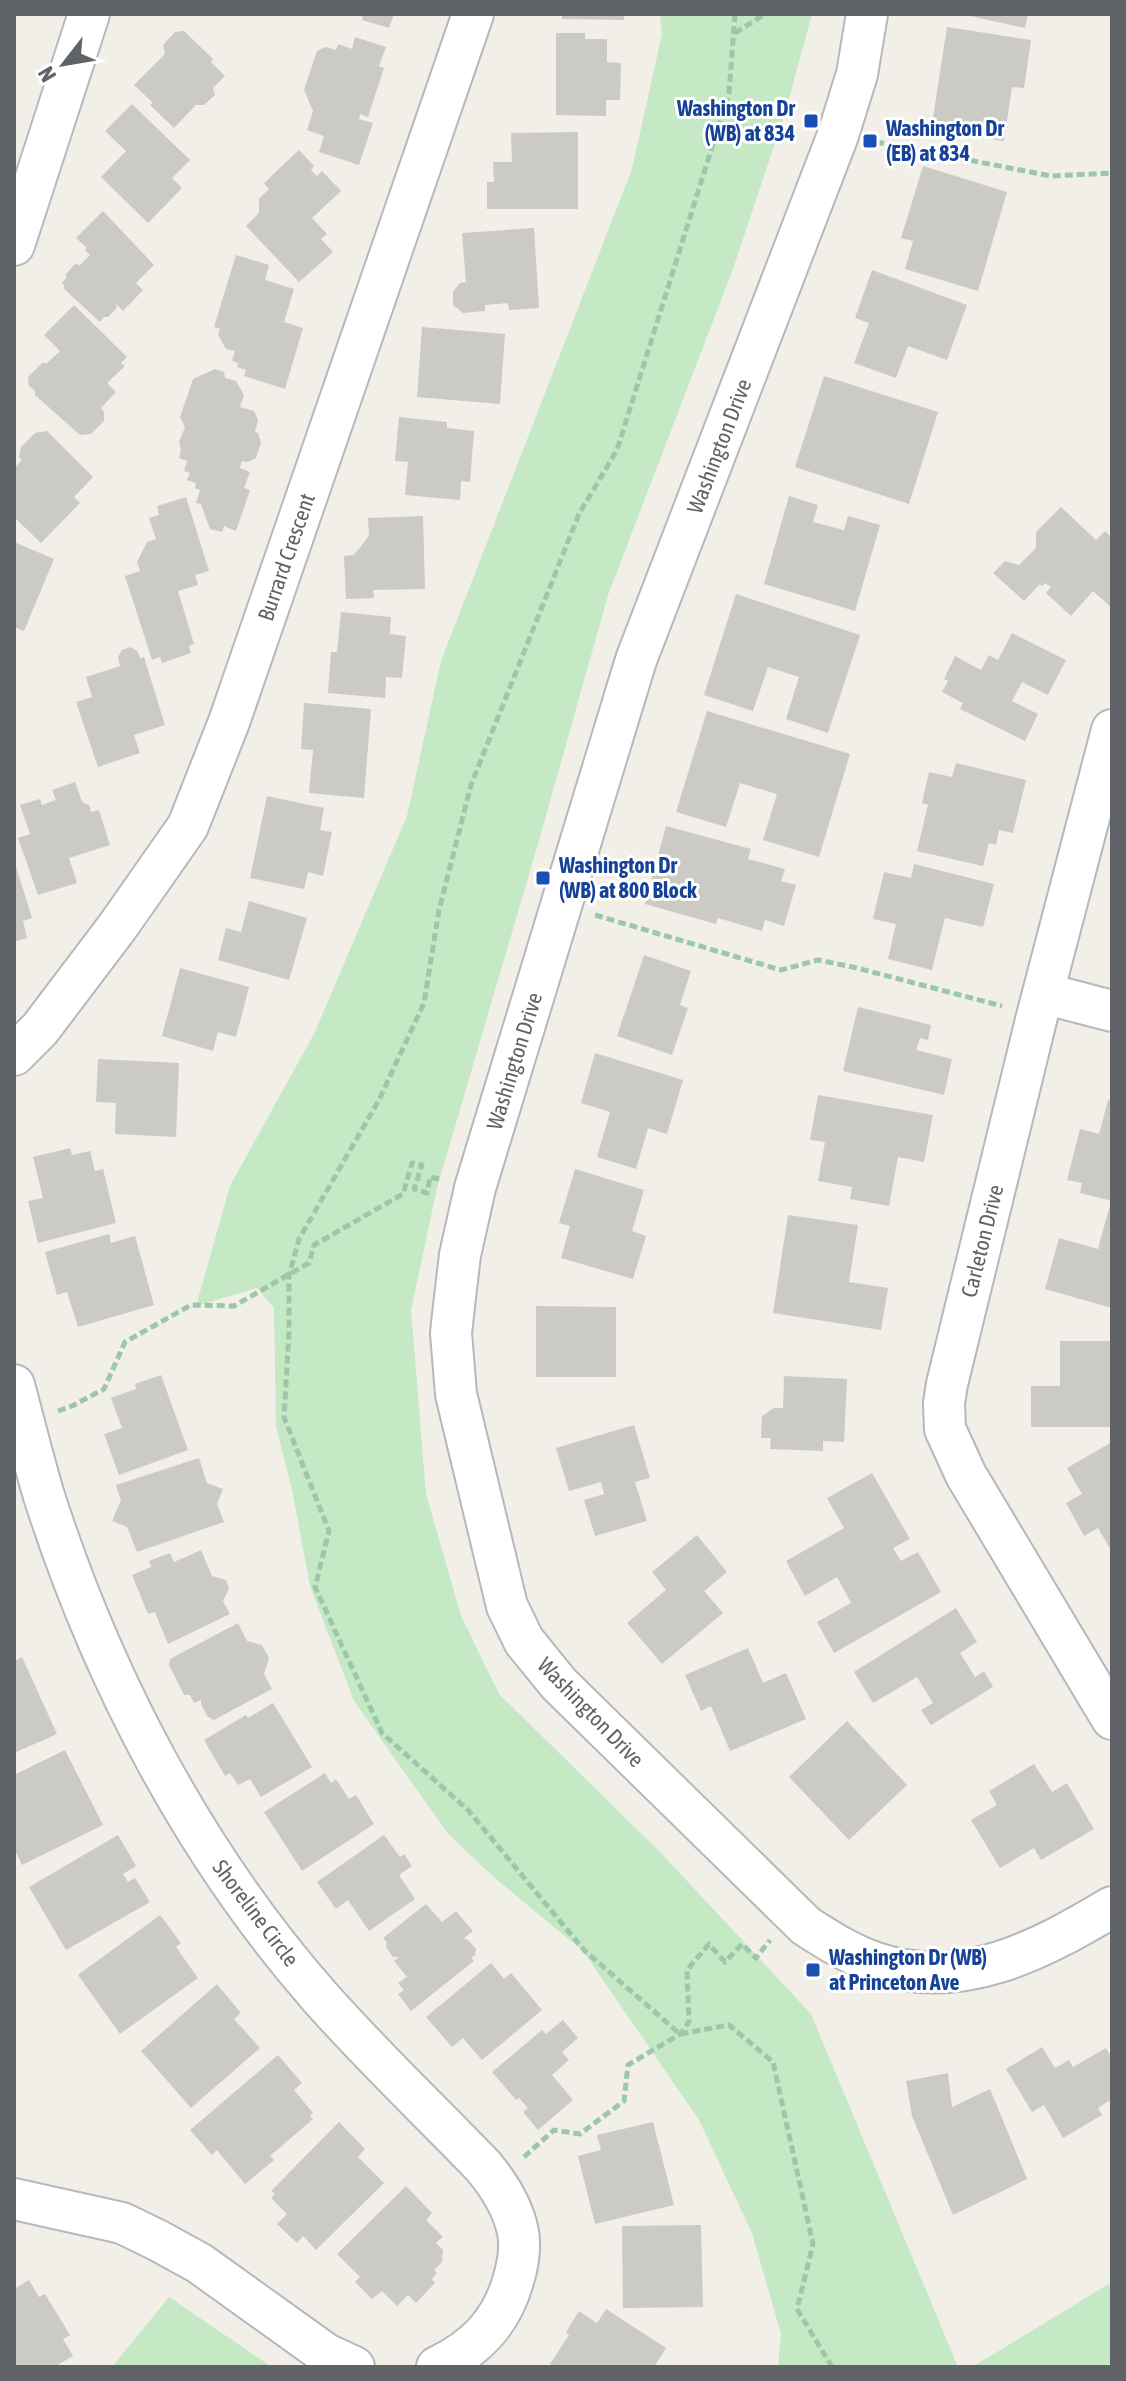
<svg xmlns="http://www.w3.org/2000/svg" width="1126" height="2381" viewBox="0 0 1126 2381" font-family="'Asap Condensed',sans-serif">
<rect width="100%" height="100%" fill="#f1efe8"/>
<path fill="#c5e8c5" d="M660 14H812L785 113 733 269 608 595 542 830 437 1188 411 1310 426 1494 461 1616 499 1694 660 1852 811 2014 958 2367H778L781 2334 752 2233 699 2120 583 1951 496 1879 449 1835 354 1701 310 1586 292 1490 276 1427 274 1308 257 1288 196 1306 230 1186 314 1034 407 816 441 661 632 169 662 34Z
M1112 2282V2367L974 2366Z
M169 2297 269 2365 273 2367H112Z"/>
<path fill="#cccac5" d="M357 14H394L389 28 362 20 363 17Z
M562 14H624V20L562 19Z
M961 14H1028L1025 28Z
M947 27 1031 40 1024 88 1012 87 1004 141 931 130Z
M184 31 213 59 211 62 225 76 213 88 215 95 204 105H196L174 128 150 105 153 103 134 85 165 54 163 45 175 32Z
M556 33H585V39H607V62L621 63 620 100H606V116L556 115Z
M355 37 386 47 379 66 384 68 368 117 360 114 359 119 373 123 359 165 319 152 324 136 307 130 313 111 304 90 317 51 326 47 336 50 338 44 352 49Z
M132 104 190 160 172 178 182 188 148 223 101 177 126 151 105 131Z
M578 132V209H487V182H494L493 162H512L511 133Z
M299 150 314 166 311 170 317 176 322 171 341 191 312 218 327 234 321 239 333 252 299 282 246 226 259 213V199L269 189 264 183Z
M923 166 1007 192 978 291 905 269 913 241 901 238Z
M103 211 154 265 136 283 143 290 123 311 116 304 117 308 108 317H104L100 322 63 288 65 286 62 283 66 278V274L75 264 80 265 90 255 85 250 87 248 76 238Z
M534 228 539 308 509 310 508 303 485 305V311L463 313 453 305V292L460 283 466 282 462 233Z
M236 255 269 265 265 280 294 289 284 322 303 328 285 389 244 376 246 370 237 367 238 363 232 361 235 351 226 349 218 335 220 329 214 327Z
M872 270 967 305 947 360 908 346 896 378 854 363 869 323 855 318Z
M74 305 127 357 121 363 125 366 107 383 116 392 101 408 104 412V421L91 434 80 435 35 395V391L29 386 28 377 42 363H47L60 351 44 335Z
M422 327 505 334 500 404 417 397Z
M215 369 224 372 225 378 236 381 244 395 240 407 254 411 258 420 255 432 258 433 261 443 256 458 247 462 242 461 240 468 250 472 244 488 250 490 236 531 224 526 222 532 210 529 201 504 196 503 200 490 195 488 196 483 187 480 190 473 184 471 187 461 179 458 181 450 179 442 185 427 180 417 193 379Z
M824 376 938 412 909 504 795 467Z
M399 417 447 422V428L474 431 470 482 461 481 460 500 405 495 408 462 395 461Z
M47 431 93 477 74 497 80 503 41 543 14 517V469L22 460 19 457 21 447 35 433Z
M789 496 818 505 813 522 844 530 848 516 880 525 855 611 764 584Z
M186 497 209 571 195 575 198 585 178 591 194 644 189 646 191 653 162 663 160 657 152 660 125 576 140 571 137 562 147 542 156 539 149 518 159 515 157 506Z
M1061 507 1096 540 1105 531 1112 538V608L1093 591 1071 616 1046 593 1051 587 1045 583 1042 586 1040 584 1024 601 993 573 1005 561 1019 565 1036 548V532Z
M423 516 425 589 373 590 374 598 346 599 344 556 354 555 369 536 368 518Z
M14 542 54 559 24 631 14 627Z
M736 594 860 635 828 733 786 719 799 677 768 667 753 711 704 695Z
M341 612 391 617 390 634 406 636 402 678 386 677 385 698 328 693 331 652H337Z
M1012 633 1066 660 1048 695 1022 682 1012 701 1038 714 1025 741 960 709 963 703 942 692 948 681 944 679 955 656 981 670 989 655 998 660Z
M131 647 138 652 140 658 144 657 165 725 134 735 140 753 98 767 76 702 92 697 86 677 120 666 118 657 122 650Z
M304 703 371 709 364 798 309 793 313 750 301 749Z
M707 711 850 754 819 857 763 840 777 794 740 783 726 827 676 812Z
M956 763 1026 780 1013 833 999 830 996 845 989 843 983 866 917 851 928 805 922 803 929 772 952 777Z
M75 782 82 802 89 805 91 812 99 810 110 845 69 858 77 883 38 895 18 838 30 834 20 805 40 799 42 805 56 800 52 790Z
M267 796 324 808 320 830 332 832 323 876 308 872 304 889 250 878Z
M666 826 751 849 748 859 785 869 781 881 796 885 784 926 765 920 762 931 718 918 716 924 645 904Z
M14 860 32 918 23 921 27 938 14 942Z
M914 864 994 884 983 927 945 918 932 970 888 959 896 924 873 919 884 872 911 878Z
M249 901 307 918 289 980 218 960 226 928 241 932Z
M644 955 691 971 680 1005 688 1008 672 1055 617 1036Z
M180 968 249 987 236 1037 218 1032 213 1051 162 1036Z
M858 1007 931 1025 928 1040 920 1038 916 1050 952 1059 944 1095 843 1071Z
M595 1053 683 1080 667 1134 648 1128 636 1169 597 1157 610 1112 581 1103Z
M98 1059 179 1063 176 1137 115 1134 116 1103 96 1102Z
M818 1095 933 1115 924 1162 898 1157 889 1206 850 1199 852 1187 818 1181 825 1142 810 1140Z
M1108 1100 1112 1101V1201L1080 1193 1082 1183 1067 1180 1080 1129 1099 1134Z
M70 1148 72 1155 90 1151 95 1171 103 1169 116 1223 38 1243 28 1201 43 1198 33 1157Z
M575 1169 644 1190 632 1231 646 1236 633 1279 561 1258 570 1226 559 1223Z
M1109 1208 1112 1209V1308L1045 1289 1059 1238 1098 1249Z
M788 1215 858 1225 849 1282 888 1288 881 1330 773 1313Z
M109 1234 111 1243 135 1236 154 1305 78 1327 67 1292 57 1295 45 1252Z
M536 1306 616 1307V1377H536Z
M1060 1341H1112V1427H1031V1386H1060Z
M161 1375 188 1450 119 1475 104 1434 122 1428 111 1398 136 1389 135 1384Z
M784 1376 847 1379 844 1442 823 1441V1451L770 1449 771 1438H761L762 1416 774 1408H783Z
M634 1425 650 1478 635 1482 647 1521 595 1536 584 1500 604 1494 601 1482 569 1491 556 1448Z
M1112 1442V1552L1098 1528 1084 1536 1066 1503 1082 1494 1067 1468Z
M199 1458 207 1483 223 1489 217 1504 224 1522 137 1552 127 1527 112 1521 121 1500 116 1485Z
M872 1473 910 1539 893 1548 901 1561 918 1552 941 1592 834 1653 817 1622 851 1603 837 1577 805 1596 786 1561 844 1528 827 1498Z
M697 1535 727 1572 704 1591 723 1613 662 1664 627 1623 666 1590 652 1572Z
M201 1550 212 1576 226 1580 229 1589 223 1601 230 1614 168 1644 155 1612 148 1614 132 1575 151 1567 149 1561 170 1553 174 1562Z
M956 1608 977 1642 960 1653 975 1677 984 1671 993 1687 931 1725 921 1710 933 1703 917 1677 873 1703 854 1672Z
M238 1623 247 1641 262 1645 269 1658 264 1674 272 1689 214 1720 207 1716 201 1704V1700L194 1703 190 1695H184L169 1665 170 1659Z
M748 1648 763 1683 786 1673 806 1719 730 1751 711 1706 701 1711 685 1675Z
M22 1657 57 1734 14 1753V1661Z
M273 1703 312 1767 261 1797 250 1779 238 1785 230 1773 225 1776 204 1740 246 1715 248 1718Z
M847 1721 907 1785 849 1840 789 1777Z
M65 1750 103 1825 22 1865 14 1848V1775Z
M1034 1764 1052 1792 1067 1783 1094 1829 1041 1860 1034 1848 1000 1868 971 1820 997 1805 989 1791Z
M325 1773 331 1783 336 1779 349 1799 356 1795 374 1824 302 1871 264 1812Z
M118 1835 136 1866 123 1874 128 1882 135 1878 150 1902 66 1950 29 1887Z
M384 1835 400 1857 404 1854 412 1866 399 1875 415 1899 369 1931 348 1900 336 1909 317 1882Z
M426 1904 442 1922 456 1911 473 1931 464 1938 469 1941 476 1949 475 1955 471 1958 474 1961 411 2011 398 1994 404 1990 398 1983 407 1977 394 1961 399 1957H393L386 1947 387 1942 383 1938Z
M160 1915 181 1943 176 1947 198 1978 120 2034 78 1975Z
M491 1963 504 1979 511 1973 542 2010 482 2060 463 2038 452 2047 426 2017Z
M217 1984 241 2013 234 2019 260 2048 191 2108 141 2051Z
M563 2020 578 2038 562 2052 569 2060 552 2075 573 2100 538 2130 523 2112 528 2108 519 2098 516 2100 492 2072 542 2030 546 2034Z
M1042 2047 1055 2068 1069 2060 1073 2067 1106 2048 1112 2058V2099L1098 2108 1102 2115 1063 2138 1044 2105 1032 2112 1006 2069Z
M278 2055 302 2083 294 2090 313 2113 310 2116 313 2119 270 2156 274 2160 245 2184 217 2150 212 2155 190 2130Z
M948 2073 952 2107 990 2089 1027 2179 953 2215 912 2116 906 2081Z
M339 2122 365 2149 358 2157 384 2183 316 2250 303 2236 297 2243 277 2224 287 2214 271 2198 275 2194 271 2191Z
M653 2122 674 2205 595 2224 578 2156 601 2150 597 2135Z
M406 2186 432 2213 426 2220 443 2237 436 2243 443 2250 442 2262 434 2270 437 2273 432 2279 435 2283 416 2303 408 2295 397 2306 382 2291 372 2299 355 2282 360 2277 337 2254Z
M701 2225 703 2307 623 2308 622 2226Z
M29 2280 39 2297 45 2294 70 2335 63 2339 73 2356 59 2364 60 2367H14V2289Z
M606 2309 666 2348 654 2367H554L550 2364 569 2335 566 2332 579 2311 597 2323Z"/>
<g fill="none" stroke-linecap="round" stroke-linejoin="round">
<g stroke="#b5b8bc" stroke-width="44">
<path id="minor" d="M867 14 857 74 838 135 636 660 475 1188 460 1255 454 1306 451 1333 456 1394 507 1606 524 1641 559 1684 806 1926C828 1940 851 1955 876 1963 962 1992 1040 1950 1112 1907
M14 245 89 14
M1112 730 1037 1016 947 1384 944 1403 945 1429 966 1475 1112 1719
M1043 993 1112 1011
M14 1055 40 1029 118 926 188 826 229 722 473 14
M14 1385C24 1422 33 1459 44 1496 102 1677 193 1852 319 1996 370 2054 429 2110 483 2166 499 2185 513 2207 518 2232 521 2249 518 2265 513 2281 501 2323 475 2349 437 2367
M14 2199 122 2223 157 2240 199 2263 326 2354 354 2367"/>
</g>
<path stroke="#9cc7a9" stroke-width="5" stroke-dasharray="8 4" stroke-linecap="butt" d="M735 14 729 93 617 450 579 514 471 785 439 910 424 1003 379 1100 299 1239 289 1275V1332L284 1417 329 1531 315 1587 382 1733 468 1810 584 1950 680 2034 729 2025 773 2062 813 2244 797 2309 832 2367
M735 33 765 14
M876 142 1051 176 1112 173
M595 915 781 970 818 960 853 967 1002 1006
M58 1411 72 1406 104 1389 125 1342 191 1305 234 1306 309 1263 314 1245 403 1194 412 1163 422 1165 414 1189 427 1193 430 1177 439 1179
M524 2157 554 2130 580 2134 624 2101 628 2065 680 2034 689 2022 687 1970 709 1944 725 1962 742 1944 756 1958 770 1940"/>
<use href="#minor" stroke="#fff" stroke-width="40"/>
</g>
<g fill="#1a4fb4" stroke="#fff" stroke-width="3">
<rect x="803" y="113" width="16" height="16" rx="4"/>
<rect x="862" y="133" width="16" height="16" rx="4"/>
<rect x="535" y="870" width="16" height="16" rx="4"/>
<rect x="805" y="1962" width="16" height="16" rx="4"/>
</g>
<g text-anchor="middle" stroke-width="6" stroke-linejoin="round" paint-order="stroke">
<g font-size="22" font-weight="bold" fill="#164399" stroke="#fff" text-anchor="start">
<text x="795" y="116" text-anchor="end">Washington Dr<tspan x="795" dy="25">(WB) at 834</tspan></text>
<text x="886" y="136">Washington Dr<tspan x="886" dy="25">(EB) at 834</tspan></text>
<text x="559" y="873">Washington Dr<tspan x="559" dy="25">(WB) at 800 Block</tspan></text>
<text x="829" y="1965">Washington Dr (WB)<tspan x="829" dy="25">at Princeton Ave</tspan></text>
</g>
<g font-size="22" fill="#5f6368" stroke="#fff">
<text transform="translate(719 446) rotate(-69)" y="8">Washington Drive</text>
<text transform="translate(286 557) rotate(-71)" y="8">Burrard Crescent</text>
<text transform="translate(514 1061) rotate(-73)" y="8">Washington Drive</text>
<text transform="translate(982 1241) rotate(-76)" y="8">Carleton Drive</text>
<text transform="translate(591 1712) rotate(46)" y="8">Washington Drive</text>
<text transform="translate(256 1913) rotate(53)" y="8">Shoreline Circle</text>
</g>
</g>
<rect width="1126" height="2381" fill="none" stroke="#5f6368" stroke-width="32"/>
<g transform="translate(64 64) rotate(239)" stroke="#ffffff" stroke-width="6" paint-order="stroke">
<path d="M0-6L14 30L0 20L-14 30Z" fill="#5f6368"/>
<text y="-12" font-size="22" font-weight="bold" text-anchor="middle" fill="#5f6368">N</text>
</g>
</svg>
